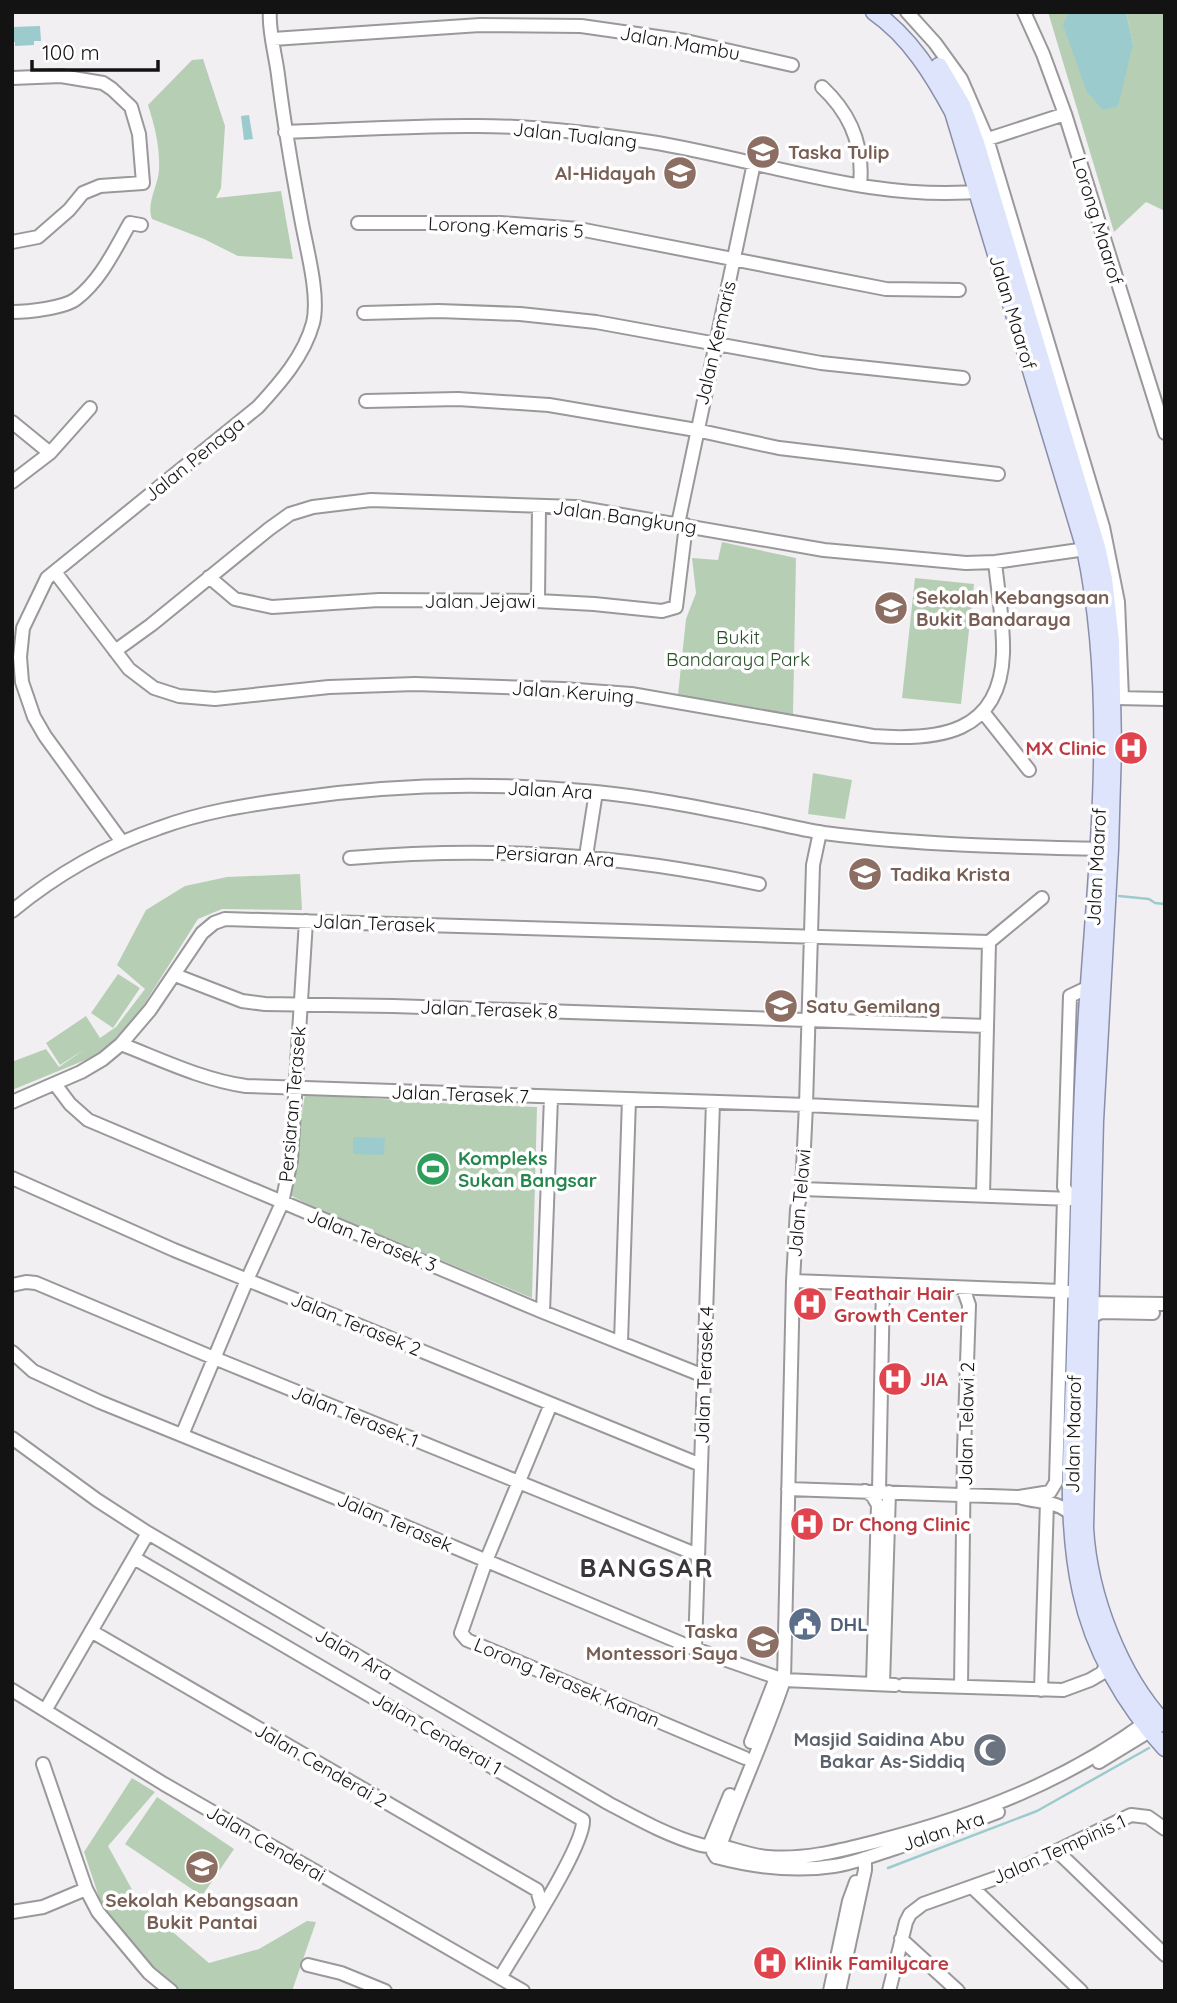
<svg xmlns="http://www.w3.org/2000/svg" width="1177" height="2003" viewBox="0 0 1177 2003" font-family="Quicksand,sans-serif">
<rect width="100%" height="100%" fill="#f2eff3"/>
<path fill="#b6cfb4" d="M1048 12H1069L1064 26 1075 56 1133 44 1126 12H1165V211L1146 202 1114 232Z
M203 59 225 126 221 188 216 198 281 191 293 259 238 256 204 239 152 219C146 203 158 186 159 170 160 147 155 127 148 105L192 60Z
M722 542 796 558 793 714 678 695 686 619 696 593 692 558 718 560Z
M915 578 974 584 961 704 902 698Z
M813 773 852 780 845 819 808 814Z
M300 874 302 910 222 909 198 919 131 1025 100 1054 12 1090V1055L14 1061 46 1049 59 1067 85 1049 60 1065 46 1043 86 1016 100 1038 116 1027 145 989 117 965 146 910 185 886 227 877Z
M118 974 140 988 113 1028 91 1013Z
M305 1094 456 1104 537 1107 532 1298 311 1206 290 1195Z
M132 1778 155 1792 108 1846 140 1904 209 1963 259 1949 307 1921 316 1922 292 1991H179L155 1973 105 1915 84 1852Z
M157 1797 234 1849 202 1896 125 1844Z"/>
<path fill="#9bcbcc" d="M1069 12H1126L1133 44 1118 106 1103 110 1087 92 1063 25Z
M40 26 41 41H34V45L15 46V42H12V27Z
M249 115 253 139 244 140 241 116Z
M353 1137 385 1138 384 1155 353 1154Z"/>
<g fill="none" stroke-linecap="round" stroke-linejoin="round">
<path stroke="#9bcbcc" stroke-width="2.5" d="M1119 896 1149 899 1155 903 1165 904
M888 1868 1037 1811 1149 1748"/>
<g stroke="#9a989b" stroke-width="16">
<path id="minor" d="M907 12 935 43 961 79 987 139 1103 527 1118 602 1122 698
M1024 12 1043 54 1065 114 1165 433
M273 39 480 25 581 26 686 41 792 65
M12 78 61 76 103 83 112 89 131 107 139 134 143 183 100 186 83 193 69 210 38 237 12 242
M822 87C851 114 864 146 860 185
M285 132C345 130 406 126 466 126 528 125 590 133 651 142 762 160 873 203 986 191
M982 141 1065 114
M358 223H501L579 229 886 289 959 290
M12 312C28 312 64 308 76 299 101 280 115 249 130 223L141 225
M364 313 439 311 520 314 596 322 821 363 963 378
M366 401 458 399 549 405 696 430 779 448 998 474
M12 422 50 453
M12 482 50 453 90 408
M678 524 754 163
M55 572 129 669 154 688 179 696 215 699 329 687 415 684 563 689 631 694 873 736C938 741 1000 734 1003 654 1004 624 998 592 995 562
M209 577 235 599 272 607 379 600 538 601 594 604 662 611 676 607 686 525
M538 601 539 506
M115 651 151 625 269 529 290 514 313 507 371 500 576 507 824 550 966 563 995 562 1093 548
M1116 698 1165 699
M983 712 1029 770
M122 842 45 736 34 717 22 682 20 657 23 628 47 578 258 407C280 383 304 356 313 323 320 295 306 247 301 218 292 170 284 123 278 75 276 57 268 29 270 12
M586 856 596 792
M350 858C493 846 619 854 759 884
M12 911C56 875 106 846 159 828 202 812 246 805 291 799 391 784 495 782 596 792 647 797 697 807 747 817 772 822 798 829 824 833 918 845 1012 847 1107 849
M175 975 242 1001 265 1004 393 1006 987 1026
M121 1044C162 1060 203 1080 246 1086L806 1105 985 1114
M55 1084 70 1104 88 1120 543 1312 704 1376
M12 1102 81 1072 103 1059 121 1044 150 1010 202 933 214 923 225 919 989 942 1042 898
M12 1178 174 1250 701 1465
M802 1189 1072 1199
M983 1195 989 942
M1077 1198 1067 1192 1064 1187 1070 996 1089 987
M793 1281 1086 1292
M12 1285 26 1282 36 1283 214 1358 698 1555
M1084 1303 1165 1304
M543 1312 551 1097
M1089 1318 1101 1312 1153 1313
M621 1342 629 1099
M12 1352 33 1371 100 1402 383 1517 695 1649 784 1680 895 1685
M551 1404 486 1561 461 1633 467 1640 745 1758
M182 1435 247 1280 282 1203 291 1160 306 921
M12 1438 97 1500 148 1533 608 1803C638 1819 668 1836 701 1845 708 1847 715 1845 722 1846 737 1850 752 1856 768 1857 807 1860 842 1850 878 1841 976 1816 1068 1780 1149 1720
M788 1489 1019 1497C1038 1503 1057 1500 1072 1515
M865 1491 872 1495 878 1505 873 1684
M879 1491 883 1285
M1019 1497 1050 1492 1056 1482 1064 1198
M134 1558 583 1820C585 1846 516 1950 500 1978
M91 1631 537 1890 542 1907
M695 1649 713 1102
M883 1684 889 1492
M903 1685 1063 1690 1090 1680 1102 1673 1107 1664
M961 1687 964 1451 969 1305 963 1288
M12 1690 164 1784 523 1991
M1041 1690 1047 1502
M46 1709 148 1533
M751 1742 776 1678
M1099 1762 1158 1726
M43 1764 86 1889 98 1912 149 1973 171 1991
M709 1846 730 1795
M713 1852 716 1857C754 1867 795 1872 834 1866 855 1863 876 1854 896 1848 930 1836 964 1825 998 1812
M1058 1852 1165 1955
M716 1857C737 1797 764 1740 784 1680L793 1281 797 1209 802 1189 806 1105 813 865 820 832
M972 1887 1081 1991
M12 1912 43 1907 86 1889
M901 1939 958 1991
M308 1965 341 1973 385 1991
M830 1991 849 1901 856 1882
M839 1991 865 1870V1858
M889 1991 906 1922 910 1914 923 1904 1013 1872 1131 1815 1148 1817 1165 1829"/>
</g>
<g stroke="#898fa9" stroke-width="19">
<path id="major" d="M874 12C910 37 933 75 953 112L1085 549C1115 691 1099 841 1089 984 1080 1107 1079 1230 1075 1353 1073 1432 1064 1515 1081 1592 1093 1649 1125 1705 1165 1748
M939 66 962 105 976 143 1097 547 1104 579 1111 641 1113 748 1110 849 1095 1121 1085 1528C1089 1595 1119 1675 1165 1724"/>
</g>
<use href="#minor" stroke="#fff" stroke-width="12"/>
<use href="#major" stroke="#dee4fb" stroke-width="16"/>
</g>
<defs>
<g id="school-disc" transform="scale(1.75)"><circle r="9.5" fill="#8d6e63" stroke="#fff"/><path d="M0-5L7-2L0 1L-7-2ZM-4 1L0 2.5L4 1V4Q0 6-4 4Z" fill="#fff"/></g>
<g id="hospital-disc" transform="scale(1.75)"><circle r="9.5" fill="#e0444e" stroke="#fff"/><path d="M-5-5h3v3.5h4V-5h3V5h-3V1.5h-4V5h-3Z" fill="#fff"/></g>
<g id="stadium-disc" transform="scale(1.75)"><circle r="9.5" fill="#2e9e5b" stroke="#fff"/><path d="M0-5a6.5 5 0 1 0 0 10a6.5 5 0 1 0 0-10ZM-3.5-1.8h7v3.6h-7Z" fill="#fff"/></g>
<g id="civic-disc" transform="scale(1.75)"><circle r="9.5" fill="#5c6f8a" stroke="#fff"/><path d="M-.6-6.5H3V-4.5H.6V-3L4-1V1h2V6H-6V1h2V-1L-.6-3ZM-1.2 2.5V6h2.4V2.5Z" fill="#fff"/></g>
<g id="mosque-disc" transform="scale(1.75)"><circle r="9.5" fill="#6b7280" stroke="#fff"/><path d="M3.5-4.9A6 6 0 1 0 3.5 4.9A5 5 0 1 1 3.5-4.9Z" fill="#fff"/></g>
</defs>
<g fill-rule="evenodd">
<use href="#school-disc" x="763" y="152"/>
<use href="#school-disc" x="680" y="173"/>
<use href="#school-disc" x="891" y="608"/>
<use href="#hospital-disc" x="1131" y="748"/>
<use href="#school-disc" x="865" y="874"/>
<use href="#school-disc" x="781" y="1006"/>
<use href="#stadium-disc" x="433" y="1169"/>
<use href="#hospital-disc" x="810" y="1304"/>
<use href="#hospital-disc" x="895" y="1379"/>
<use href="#hospital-disc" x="807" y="1524"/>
<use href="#civic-disc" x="805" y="1624"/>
<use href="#school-disc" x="763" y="1642"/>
<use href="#mosque-disc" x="990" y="1750"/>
<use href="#school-disc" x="202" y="1867"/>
<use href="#hospital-disc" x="770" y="1963"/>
</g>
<g text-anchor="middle" stroke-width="7" stroke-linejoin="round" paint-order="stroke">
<g font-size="19" fill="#141314" stroke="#fff">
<text transform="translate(680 43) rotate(10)" y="7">Jalan Mambu</text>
<text transform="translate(575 135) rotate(6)" y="7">Jalan Tualang</text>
<text transform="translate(1098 221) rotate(73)" y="7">Lorong Maarof</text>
<text transform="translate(506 227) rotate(3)" y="7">Lorong Kemaris 5</text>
<text transform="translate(1013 312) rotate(73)" y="7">Jalan Maarof</text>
<text transform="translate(715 343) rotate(-77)" y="7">Jalan Kemaris</text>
<text transform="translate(194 459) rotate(-39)" y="7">Jalan Penaga</text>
<text transform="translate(625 517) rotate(8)" y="7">Jalan Bangkung</text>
<text x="480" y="608">Jalan Jejawi</text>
<text transform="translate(573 692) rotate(4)" y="7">Jalan Keruing</text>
<text transform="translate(550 790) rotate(3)" y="7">Jalan Ara</text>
<text transform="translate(555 856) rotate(4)" y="7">Persiaran Ara</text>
<text transform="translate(1096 867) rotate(-87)" y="7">Jalan Maarof</text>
<text transform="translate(374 923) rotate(2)" y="7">Jalan Terasek</text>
<text transform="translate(489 1009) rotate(2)" y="7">Jalan Terasek 8</text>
<text transform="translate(460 1094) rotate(2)" y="7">Jalan Terasek 7</text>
<text transform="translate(292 1104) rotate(-85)" y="7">Persiaran Terasek</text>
<text transform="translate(799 1203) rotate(-85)" y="7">Jalan Telawi</text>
<text transform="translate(372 1240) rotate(22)" y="7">Jalan Terasek 3</text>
<text transform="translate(356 1324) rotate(22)" y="7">Jalan Terasek 2</text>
<text transform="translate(704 1375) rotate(-88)" y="7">Jalan Terasek 4</text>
<text transform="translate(355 1416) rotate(22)" y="7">Jalan Terasek 1</text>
<text transform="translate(966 1424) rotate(-89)" y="7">Jalan Telawi 2</text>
<text transform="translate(1073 1434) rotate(-89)" y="7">Jalan Maarof</text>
<text transform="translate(395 1522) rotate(23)" y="7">Jalan Terasek</text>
<text transform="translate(354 1654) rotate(30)" y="7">Jalan Ara</text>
<text transform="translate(567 1682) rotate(23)" y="7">Lorong Terasek Kanan</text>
<text transform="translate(437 1733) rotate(30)" y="7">Jalan Cenderai 1</text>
<text transform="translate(321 1765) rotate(30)" y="7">Jalan Cenderai 2</text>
<text transform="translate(943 1831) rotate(-19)" y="7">Jalan Ara</text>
<text transform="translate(266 1843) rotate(30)" y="7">Jalan Cenderai</text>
<text transform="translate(1059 1849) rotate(-24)" y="7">Jalan Tempinis 1</text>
</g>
<g font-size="19" font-weight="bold" fill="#785e54" stroke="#fff" text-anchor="start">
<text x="788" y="159">Taska Tulip</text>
<text x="656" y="180" text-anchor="end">Al-Hidayah</text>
<text x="916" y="604">Sekolah Kebangsaan<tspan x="916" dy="22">Bukit Bandaraya</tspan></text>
<text x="890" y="881">Tadika Krista</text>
<text x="806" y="1013">Satu Gemilang</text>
<text x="738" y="1638" text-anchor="end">Taska<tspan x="738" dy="22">Montessori Saya</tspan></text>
<text x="202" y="1907" text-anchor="middle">Sekolah Kebangsaan<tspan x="202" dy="22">Bukit Pantai</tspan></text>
</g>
<g font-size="19" fill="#2a5229" stroke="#fff">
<text x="738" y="644">Bukit<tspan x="738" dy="22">Bandaraya Park</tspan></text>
</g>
<g font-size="19" font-weight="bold" fill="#be3a42" stroke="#fff" text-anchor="start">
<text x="1106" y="755" text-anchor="end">MX Clinic</text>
<text x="834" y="1300">Feathair Hair<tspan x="834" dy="22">Growth Center</tspan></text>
<text x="920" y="1386">JIA</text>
<text x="832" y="1531">Dr Chong Clinic</text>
<text x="794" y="1970">Klinik Familycare</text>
</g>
<g font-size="19" font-weight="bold" fill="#27864d" stroke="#fff" text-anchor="start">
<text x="458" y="1165">Kompleks<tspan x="458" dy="22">Sukan Bangsar</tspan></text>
</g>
<g font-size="19" font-weight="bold" fill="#4e5e75" stroke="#fff" text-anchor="start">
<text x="830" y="1631">DHL</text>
</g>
<g font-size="19" font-weight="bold" fill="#5b616d" stroke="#fff" text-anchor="end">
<text x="965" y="1746">Masjid Saidina Abu<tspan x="965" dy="22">Bakar As-Siddiq</tspan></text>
</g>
<g font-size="26" font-weight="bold" letter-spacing="2" fill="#39373a" stroke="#fff">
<text x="647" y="1577">BANGSAR</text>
</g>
</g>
<rect width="1177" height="2003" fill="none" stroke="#141314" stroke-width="28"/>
<path d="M32 60v10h126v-10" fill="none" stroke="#141314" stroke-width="3.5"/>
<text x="42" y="60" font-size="21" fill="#141314" stroke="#ffffff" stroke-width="5" paint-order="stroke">100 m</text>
</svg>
